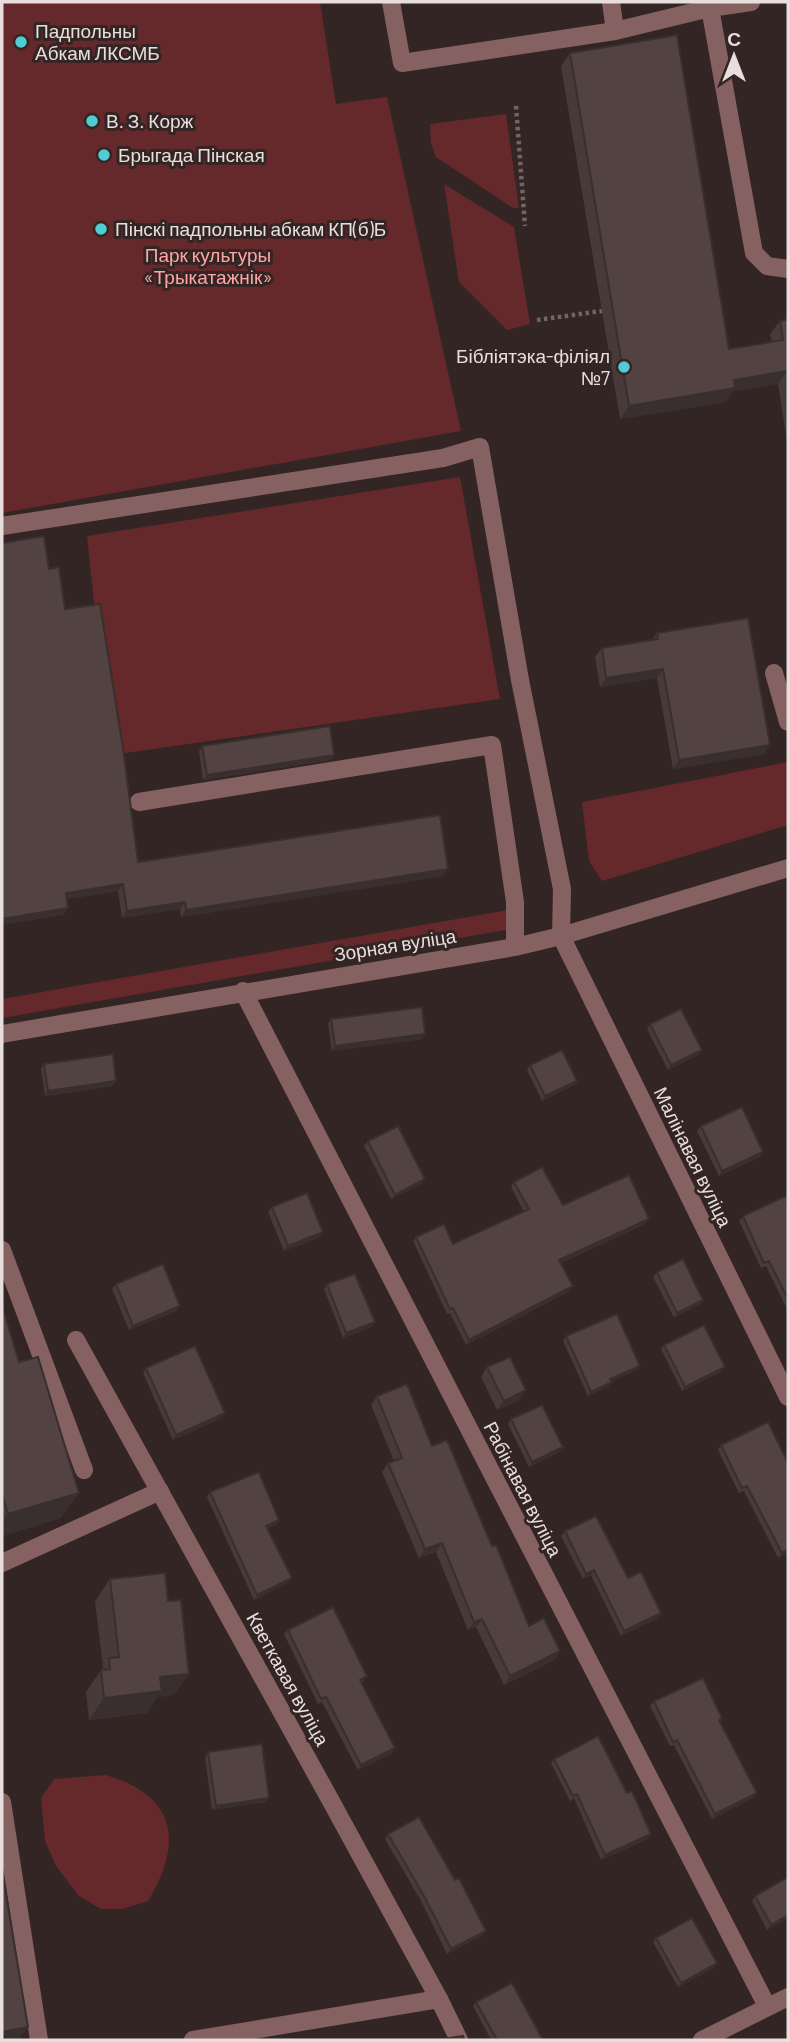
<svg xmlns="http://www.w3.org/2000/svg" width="790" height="2042" viewBox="0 0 790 2042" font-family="Barlow,sans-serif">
<rect width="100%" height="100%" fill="#342525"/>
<path fill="#65282b" d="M2 2H320L336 104 387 97 461 431 2 513Z
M506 114 519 208H513L436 157 431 143 430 124Z
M444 184 514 227 530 324 507 330 459 282Z
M460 477 500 699 119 754 95 611 87 536Z
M788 762V825L602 881 589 861 582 802Z
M508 910 511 929 2 1018V999Z
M106 1775C176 1796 184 1841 148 1901L122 1909H101L79 1896 56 1866 45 1841 41 1798 54 1779Z"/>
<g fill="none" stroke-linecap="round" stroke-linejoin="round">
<path stroke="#716464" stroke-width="4.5" stroke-dasharray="3.5 3.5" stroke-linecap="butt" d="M516 106 525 226
M537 320 602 311"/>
<path stroke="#856261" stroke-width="18" d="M391 2 402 63 615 31 710 8 751 2
M611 2 615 31
M710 8 754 253 767 266 788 269
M2 526 443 458 480 447 520 680 562 889 561 936 788 1397
M774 673 788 722
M139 802 492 745 515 902V947
M243 991 767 2006
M2 1034 515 947 561 936 788 868
M2 1250 84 1470
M76 1340 332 1803 439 1999 459 2040
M2 1563 160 1491
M2 1802 39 2040
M193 2040 439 1999
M702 2040 788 1997"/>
</g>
<path fill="#473a39" d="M570 53 729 349 772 342 770 334 780 321 788 319V448L778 384 733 391 726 402 620 419 561 66Z
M49 569 65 609 138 862 443 876 181 917 180 909 122 918 118 891 67 899 63 915Z
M657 633 770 745 764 754 673 769 657 678 600 687 595 657 602 648 652 640Z
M202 746 334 755 331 760 203 780 199 751Z
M331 1019 422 1039 332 1051 328 1024Z
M650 1024 702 1050 698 1055 668 1070 647 1029Z
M44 1064 113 1086 45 1096 41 1068Z
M530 1065 577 1081 574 1085 542 1101 527 1070Z
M701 1126 760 1157 719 1176 697 1131Z
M368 1141 422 1184 391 1199 364 1146Z
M514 1182 563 1205 645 1224 561 1263 573 1286 570 1291 466 1345 450 1313 447 1314 413 1241 416 1237 453 1244 524 1212 511 1187Z
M788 1202V1311L766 1266 761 1268 739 1221 743 1216Z
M272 1207 320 1237 284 1251 268 1212Z
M657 1272 703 1300 700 1304 674 1318 653 1277Z
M116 1284 180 1306 177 1311 129 1330 112 1289Z
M327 1284 375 1322 371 1327 343 1338 324 1289Z
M2 1305 19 1362 61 1518 2 1536Z
M566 1336 640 1366 637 1370 611 1381 608 1387 588 1396 563 1341Z
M664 1345 721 1372 682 1391 661 1349Z
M487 1367 520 1400 497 1410 481 1377Z
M146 1368 222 1418 173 1440 143 1373Z
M377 1396 432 1446 492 1546 529 1626 560 1651 554 1660 504 1685 476 1627 468 1630 436 1552 419 1558 382 1472 388 1463 394 1461 371 1405Z
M511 1419 563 1447 559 1452 529 1467 508 1424Z
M721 1445 788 1463V1553L778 1558 744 1491 739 1493 718 1450Z
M210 1492 279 1520 276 1525 267 1528 292 1578 288 1583 254 1600 207 1497Z
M565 1531 628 1578 661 1613 658 1618 621 1636 591 1575 583 1579 561 1536Z
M110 1579 174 1695 157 1697 147 1713 89 1720 86 1692 103 1667 95 1601Z
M288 1630 364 1681 361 1683 392 1753 358 1770 322 1702 318 1704 284 1634Z
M654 1701 722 1718 720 1721 757 1793 753 1798 712 1819 674 1745 670 1746 650 1706Z
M208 1752 266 1802 212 1810 205 1757Z
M554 1759 648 1839 601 1860 574 1798 570 1801 551 1763Z
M388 1834 455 1880 486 1931 483 1935 447 1954 421 1901 385 1839Z
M788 1877V1918L767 1930 752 1901 755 1896Z
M656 1938 714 1968 678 1987 653 1942Z
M476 2002 543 2040H491L473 2006Z"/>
<path fill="#392f2e" d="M787 371 778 384 733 391 726 402 620 419 629 406 734 380Z
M663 669 657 678 600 687 606 678Z
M770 745 764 754 673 769 679 760Z
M334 755 331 760 203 780 207 775Z
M448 869 443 876 181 917 186 910Z
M123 884 118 891 61 900 66 893Z
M185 902 180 909 122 918 127 911Z
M68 908 63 915 2 925V919Z
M425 1034 422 1039 332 1051 335 1046Z
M702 1050 698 1055 668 1070 671 1065Z
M116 1081 113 1086 45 1096 48 1091Z
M577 1081 574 1085 542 1101 545 1096Z
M763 1152 760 1157 719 1176 722 1171Z
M425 1179 422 1184 391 1199 395 1195Z
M649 1219 645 1224 556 1265 559 1260Z
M323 1232 320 1237 284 1251 288 1246Z
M573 1286 570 1291 466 1345 469 1340Z
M703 1300 700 1304 674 1318 677 1313Z
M180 1306 177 1311 129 1330 133 1326Z
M375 1322 371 1327 343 1338 346 1333Z
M640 1366 637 1370 607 1383 610 1379Z
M725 1367 721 1372 682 1391 685 1387Z
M612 1382 608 1387 588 1396 591 1392Z
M526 1390 520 1400 497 1410 504 1401Z
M225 1413 222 1418 173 1440 176 1435Z
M563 1447 559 1452 529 1467 532 1462Z
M79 1493 61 1518 2 1536V1522L8 1514Z
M279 1520 276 1525 263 1530 266 1526Z
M442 1543 436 1552 419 1558 425 1549Z
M788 1550V1553L778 1558 782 1553Z
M594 1570 591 1575 583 1579 586 1574Z
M292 1578 288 1583 254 1600 257 1595Z
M661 1613 658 1618 621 1636 624 1631Z
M482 1619 476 1627 468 1630 474 1622Z
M560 1651 554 1660 504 1685 510 1676Z
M189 1674 174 1695 157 1697 147 1713 89 1720 104 1698 160 1677Z
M395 1748 392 1753 358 1770 361 1765Z
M757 1793 753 1798 712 1819 715 1814Z
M269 1798 266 1802 212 1810 216 1806Z
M651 1834 648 1839 601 1860 605 1855Z
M788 1915V1918L767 1930 771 1925Z
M486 1931 483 1935 447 1954 451 1949Z
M717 1963 714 1968 678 1987 681 1983Z
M28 2027 19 2040H2V2032Z"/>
<path fill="#524342" stroke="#392f2e" stroke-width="2" d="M677 35 729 349 783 340 780 321 788 319V378L787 371 734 380 735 388 629 406 570 53Z
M44 536 49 569 59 567 65 609 100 604 123 748 138 862 440 815 448 869 186 910 185 902 127 911 123 884 66 893 68 908 2 919V543Z
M748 618 770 745 679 760 663 669 606 678 602 648 658 639 657 633Z
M330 726 334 755 207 775 202 746Z
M422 1007 425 1034 335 1046 331 1019Z
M681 1009 702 1050 671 1065 650 1024Z
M562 1050 577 1081 545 1096 530 1065Z
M113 1054 116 1081 48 1091 44 1064Z
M742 1107 763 1152 722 1171 701 1126Z
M398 1126 425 1179 395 1195 368 1141Z
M542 1167 563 1205 629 1175 649 1219 559 1260 573 1286 469 1340 453 1308 450 1309 416 1237 444 1224 453 1244 529 1209 514 1182Z
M307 1193 323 1232 288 1246 272 1207Z
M786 1196 788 1202V1299L769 1261 764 1263 743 1216Z
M683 1259 703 1300 677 1313 657 1272Z
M163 1264 180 1306 133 1326 116 1284Z
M355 1274 375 1322 346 1333 327 1284Z
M2 1305 19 1362 38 1357 79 1493 8 1514 2 1494Z
M617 1314 640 1366 610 1379 612 1382 591 1392 566 1336Z
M704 1325 725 1367 685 1387 664 1345Z
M195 1346 225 1413 176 1435 146 1368Z
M510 1357 526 1390 504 1401 487 1367Z
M407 1384 432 1446 447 1440 492 1546 496 1545 529 1626 544 1618 560 1651 510 1676 482 1619 474 1622 442 1543 425 1549 388 1463 402 1458 377 1396Z
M542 1405 563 1447 532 1462 511 1419Z
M768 1422 788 1463V1550L782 1553 747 1486 742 1488 721 1445Z
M259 1472 279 1520 266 1526 292 1578 257 1595 210 1492Z
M596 1516 628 1578 641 1572 661 1613 624 1631 594 1570 586 1574 565 1531Z
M165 1573 168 1601 181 1600 189 1674 160 1677 162 1691 104 1698 101 1670 110 1669 109 1658 119 1657 110 1579Z
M333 1607 367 1676 360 1680 395 1748 361 1765 326 1697 321 1699 288 1630Z
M703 1678 722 1718 719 1720 757 1793 715 1814 677 1740 673 1742 654 1701Z
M598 1736 627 1793 632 1791 651 1834 605 1855 577 1794 573 1796 554 1759Z
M262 1744 269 1798 216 1806 208 1752Z
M419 1817 455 1880 459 1878 486 1931 451 1949 424 1896 388 1834Z
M2 1870 28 2027 2 2032Z
M788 1877V1915L771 1925 755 1896Z
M692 1918 717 1963 681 1983 656 1938Z
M512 1983 543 2040H497L476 2002Z
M463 2036 464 2040H437Z"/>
<g fill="#51ccd2" stroke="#342525" stroke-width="2.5">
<circle cx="21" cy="42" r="7"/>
<circle cx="92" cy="121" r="7"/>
<circle cx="104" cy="155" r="7"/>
<circle cx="101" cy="229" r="7"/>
<circle cx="624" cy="367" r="7"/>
</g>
<g text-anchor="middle" stroke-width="6" stroke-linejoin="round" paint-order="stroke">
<g font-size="19" fill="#e8dedd" stroke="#342525" text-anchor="start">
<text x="35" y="38">Падпольны<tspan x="35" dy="22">Абкам ЛКСМБ</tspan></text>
<text x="106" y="128">В. З. Корж</text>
<text x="118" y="162">Брыгада Пінская</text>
<text x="115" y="236">Пінскі падпольны абкам КП(б)Б</text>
<text x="610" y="363" text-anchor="end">Бібліятэка-філіял<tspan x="610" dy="22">№7</tspan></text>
</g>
<g font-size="19" fill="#fea5a5" stroke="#342525">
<text x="208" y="262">Парк культуры<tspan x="208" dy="22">«Трыкатажнік»</tspan></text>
</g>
<g font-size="19" fill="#e8dedd" stroke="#342525">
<text transform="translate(395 945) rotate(-9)" y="7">Зорная вуліца</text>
<text transform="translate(693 1157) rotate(64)" y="7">Малінавая вуліца</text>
<text transform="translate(523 1489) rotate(63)" y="7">Рабінавая вуліца</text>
<text transform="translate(288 1679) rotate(61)" y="7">Кветкавая вуліца</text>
</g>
</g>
<rect width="790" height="2042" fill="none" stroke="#e8dedd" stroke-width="7"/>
<g transform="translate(734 56)" stroke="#342525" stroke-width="5" paint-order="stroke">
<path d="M0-5L12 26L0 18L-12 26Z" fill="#e8dedd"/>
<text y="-10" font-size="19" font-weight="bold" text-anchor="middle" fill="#e8dedd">С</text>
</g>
</svg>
